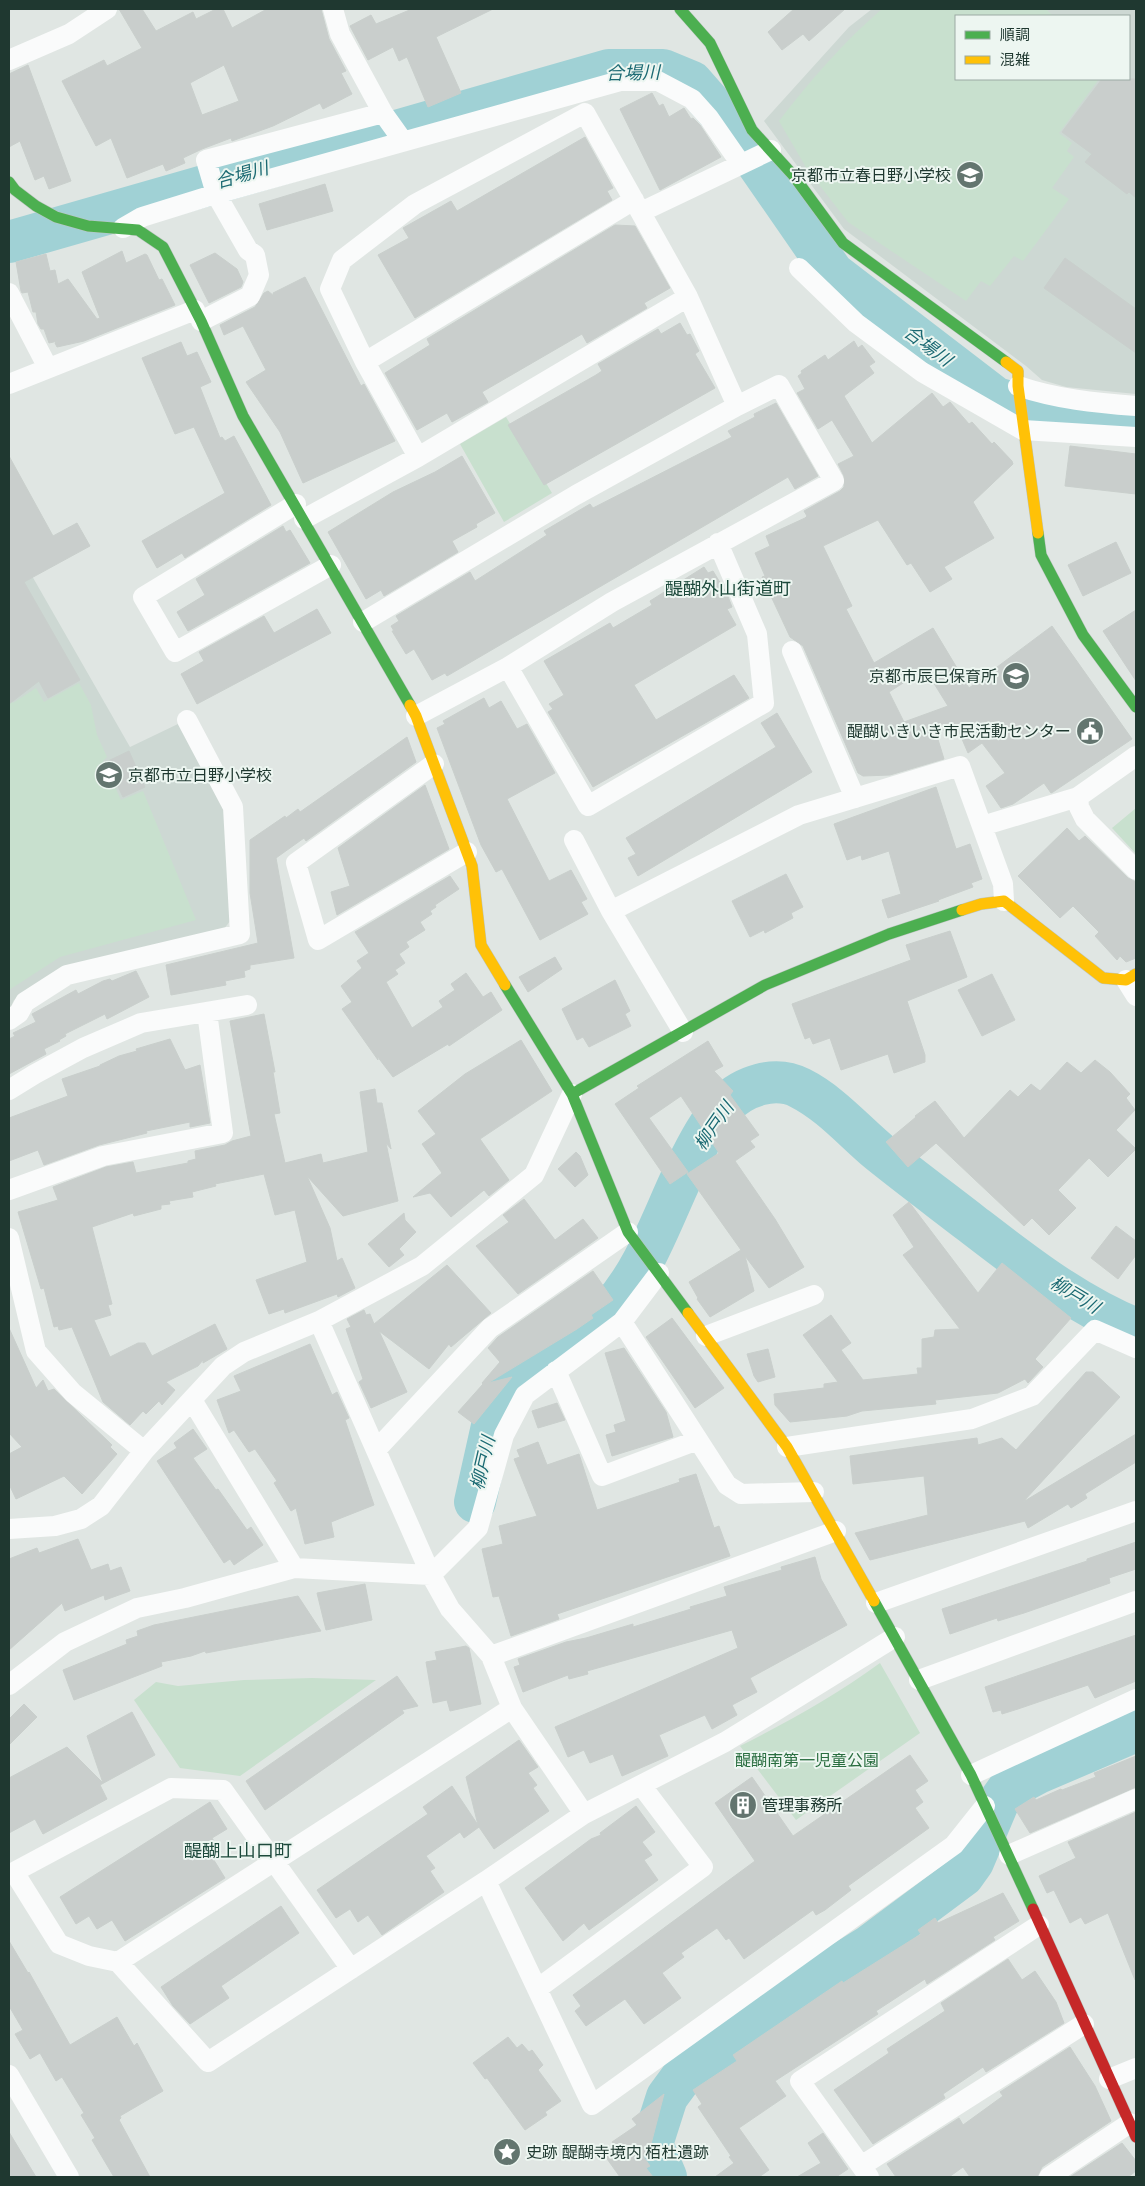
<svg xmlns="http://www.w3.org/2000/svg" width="1145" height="2186" viewBox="0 0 1145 2186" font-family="'Roboto Condensed','Noto Sans JP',sans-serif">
<rect width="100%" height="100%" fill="#e0e6e3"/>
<path fill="#cdd8d3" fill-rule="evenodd" d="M872 9H1136V394L1066 387 1042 380 1026 366 844 229 764 121 849 27ZM956 16H1129V79H956Z
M9 521 21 544 16 548 130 747 180 723 224 802 230 921 221 933 66 967 14 1000 9 1011Z"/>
<path fill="#c8e0ce" d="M882 9H1046L1053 16H956V79H1099L1059 133 1072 143 1067 151 1074 157 1052 188 1069 199 1023 261 1014 256 990 286 981 281 966 301 848 222 807 169 779 121C810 81 843 42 882 9Z
M506 417 552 493 504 522 460 444Z
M79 683 91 705 97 735 107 757 103 761 121 800 143 791 196 920 60 957 9 990V697L13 703 36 688 44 702Z
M1136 808V854L1112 828Z
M880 1663 920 1733 796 1820 740 1746C790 1721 836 1695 880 1663Z
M312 1678 376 1680 240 1776 180 1768 134 1700 156 1682 178 1686 244 1680Z"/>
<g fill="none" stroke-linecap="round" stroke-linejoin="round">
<path stroke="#a0d1d5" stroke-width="42" d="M9 242 609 70H663L692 82 734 130 833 273 996 398 1054 415 1136 419
M475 1502 494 1417 501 1398 611 1308C649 1266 666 1206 692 1156 701 1138 711 1120 725 1105 743 1086 775 1075 800 1088 830 1103 854 1131 879 1152 910 1177 941 1200 972 1224 1024 1264 1075 1304 1136 1329
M666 2177 652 2144 667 2097 681 2078 787 1997 869 1946 963 1876 973 1862 998 1803 1008 1789 1038 1773 1136 1731"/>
</g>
<path fill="#c9cecc" stroke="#c9cfcc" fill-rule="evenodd" d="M119 9H142L156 31 193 12 196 19 216 9H223L232 28 267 9H321L329 39 346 71 341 73 352 94 323 109 320 103 273 126 232 141 231 138 202 149 183 158 185 163 166 171 163 164 127 178 111 138 96 146 62 81 104 60 107 66 142 48ZM224 65 239 101 202 115 190 83Z
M412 9H493L436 37 461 93 428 107 407 57 399 61 393 47 368 60 350 26 371 15 376 24Z
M794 9H845L809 41 803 34 782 50 768 32Z
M28 65 71 181 49 189 44 176 35 180 20 141 9 147V74Z
M1102 79H1136V198L1129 192 1127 194 1085 162 1092 154 1062 132Z
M652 93 659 106 663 104 669 117 684 108 691 119 693 118 700 125 721 157 660 190 620 109Z
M585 137 613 188 607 191 612 200 415 318 378 255 409 238 403 228 451 201 457 211Z
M325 184 333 211 267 230 259 204Z
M615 225 635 226 670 288 644 303 647 308 587 343 582 334 482 392 488 402 452 422 447 413 417 430 385 373 430 345 427 339Z
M122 251 126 263 145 254 147 255 159 280 162 279 175 305 84 341 57 347 55 343 58 341 49 343 44 329H41L38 324 36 312H33L28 292 22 293 21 291 16 262 46 254 50 271 55 270 58 284 68 279 97 319 100 318 82 272Z
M215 253 237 269 243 282 241 287 209 303 190 265Z
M1065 258 1136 309V353L1044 288Z
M305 277 361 386 364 384 395 441 303 483 280 432 246 382 266 370 243 326 224 335 220 325 255 307 264 293 268 291 274 296 273 293Z
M680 323 687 335 690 334 699 351 695 354 715 388 544 485 508 425 596 375 602 371 598 364 658 329 661 334Z
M854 341 858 348 862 345 875 362 869 366 874 373 844 396 872 443 932 393 943 407 950 402 969 424 972 422 992 444 994 442 1012 461 1013 464 973 502 994 538 944 567 952 579 930 592 911 563 907 565 878 520 823 546 852 606 846 609 874 663 933 628 969 688 1052 626 1132 739 1053 792 1051 793 1044 783 1013 804 1001 808 986 786 1005 773 982 743 968 753 956 725 936 733 944 759 890 775 863 776 858 773 803 646 790 637 762 577 765 576 755 553 770 546 766 536 805 518 807 516 804 511 840 491 844 487V476L838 464 854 456 832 420 818 429 797 393 805 389 798 376 802 373 801 371 825 355 828 360ZM925 669 948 706 904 722 889 692Z
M181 342 187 356 197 352 211 382 200 387 220 438 222 437 225 441 234 436 271 505 185 558 182 553 157 568 142 541 225 493 194 427 175 434 142 358Z
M776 403 818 476 795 489 788 477 447 676 445 673 432 680 414 649 406 654 392 631H394L391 626 399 621 396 616 470 572 475 581 547 535 544 531 590 504 593 508 732 437 728 431 755 417 754 414Z
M1070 446 1136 454V494L1065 486Z
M9 456 53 536 77 523 90 546 24 582 80 680 48 698 39 681 9 704Z
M462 456 495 513 476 524 477 527 452 541 458 552 384 596 381 590 366 599 328 532 393 492 435 472Z
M283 526 286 532 290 530 310 563 188 631 177 612 205 595 196 579Z
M1116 542 1131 573 1083 596 1068 565Z
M704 567 708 573 713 571 727 594 732 607 727 609 736 625 634 685 656 720 734 675 749 698 593 787 548 712 553 709 549 704 564 695 544 661 610 623 613 628 652 605 650 601Z
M317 609 331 633 197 704 181 674 204 661 199 652 264 616 274 633Z
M1136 610V681L1103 631Z
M484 698 489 708 501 701 517 729 527 724 555 773 507 799 549 881 571 870 587 899 581 902 588 914 540 940 502 869 496 872 481 845 437 728 445 724 443 721Z
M777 713 812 772 638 876 628 858 636 854 626 838 776 747 761 723Z
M407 737 416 762 306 841 304 838 276 858 294 958 250 965V969L244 971 245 977 225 981 226 985 171 995 166 965 258 943 250 893V840L285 816 286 818 298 809 300 812Z
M129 751 145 787 123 797 106 762Z
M425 785 449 849 337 915 331 892 350 886 338 848Z
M936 787 956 849 970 844 982 879 971 883 973 887 938 900 939 901 888 918 882 900 901 894 889 851 862 860 861 855 847 860 834 824Z
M1067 828 1079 841 1085 836 1128 878 1136 882V958L1126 962 1120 956 1117 960 1095 936 1099 932 1073 906 1060 918 1018 876Z
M786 874 803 907 791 913 793 918 765 933 764 930 750 937 732 901Z
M450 876 459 889 435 905 436 907 430 911 432 914 420 922 425 930 406 942 409 947 399 954 405 963 395 970 398 974 386 982 412 1028 443 1007 439 1001 455 990 451 984 466 973 483 997 491 992 502 1010 449 1046 448 1044 393 1077 377 1056 378 1060 342 1009 352 1002 341 986 362 968 357 961 369 953 355 932Z
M950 931 967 977 907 1001 925 1055V1062L894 1073 888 1054 841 1070 830 1038 813 1044 810 1037 805 1039 792 1004 911 960 906 945Z
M555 957 562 969 528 992 519 977Z
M136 971 149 997 107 1019 105 1014 65 1034 66 1036 59 1040 60 1041 44 1049 46 1054 9 1074V1039L15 1036 13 1033 36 1022 32 1014 76 990 78 994 103 981 110 979 112 981Z
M992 974 1015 1020 982 1036 958 990Z
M615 980 630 1011 625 1014 631 1026 589 1047 583 1037 577 1040 562 1009Z
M264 1014 275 1072H273L280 1113 274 1114 285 1163 321 1154 323 1163 368 1152 360 1092 375 1089 377 1103H382L391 1149 386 1143 398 1201 343 1216 307 1176 330 1228 337 1261 342 1258 355 1288 338 1297 337 1294 285 1313 284 1309 269 1314 256 1280 307 1262 295 1210 275 1215 264 1174 215 1184 216 1186 192 1192 193 1197 169 1201 170 1204 161 1205V1209L134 1216 133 1213 92 1227 112 1304 108 1305 111 1315 94 1320 110 1357 138 1343H145L152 1356 215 1324 227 1349 203 1363V1360L198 1366 166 1382 175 1390 162 1405 159 1401 146 1414 143 1411 130 1425 103 1402 72 1327 59 1330 58 1326 54 1327 44 1288 41 1289 18 1212 58 1200 53 1187 106 1167 133 1162 136 1173 188 1163V1161L196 1159 195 1151 225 1145 232 1141 251 1136 230 1021Z
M170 1039 185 1070 200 1065 210 1123 190 1127V1122L146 1131 147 1133 99 1145 44 1165 38 1150 9 1161V1118L68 1096 62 1079 100 1066V1065L119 1056 137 1051 136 1049Z
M521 1040 552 1091 480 1139 509 1180 489 1196 484 1190 451 1217 430 1193 413 1197 442 1173 422 1144 436 1134 418 1111 465 1074Z
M708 1041 723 1066 714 1071 733 1091 730 1095 759 1135 750 1141 755 1147 735 1161 775 1219 804 1267 769 1288 745 1256 754 1291 710 1317 697 1299 698 1298 689 1282 741 1250 687 1174 719 1153 681 1096 649 1118 688 1172 670 1184 615 1104 639 1088 637 1086Z
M1095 1060 1110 1072 1130 1094 1126 1098 1135 1110 1116 1130 1136 1149 1108 1177 1089 1158 1058 1190 1076 1208 1049 1235 1032 1218 1024 1226 936 1143 908 1167 886 1142 916 1117 915 1116 935 1101 964 1138 1010 1090 1018 1097 1031 1084 1040 1091 1067 1062 1081 1073Z
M576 1152 580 1156 588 1175 575 1187 558 1169Z
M524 1199 555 1240 583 1219 598 1238 518 1294 476 1246 509 1222 503 1215Z
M909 1202 978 1293 1002 1263 1071 1318 1035 1359 1043 1367 1028 1383 1025 1379 998 1393 935 1400 936 1404 862 1411 847 1416 790 1422 775 1405 774 1394 824 1388V1384L838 1382 803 1335 831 1315 851 1343 841 1350 863 1380 918 1374 917 1368H922V1339L934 1337 935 1330 960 1329 903 1255 914 1247 893 1215Z
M404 1213 405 1220 416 1232 399 1249 404 1255 389 1267 368 1244Z
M1116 1226 1136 1241V1255L1118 1279 1091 1258Z
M447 1265 491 1313 451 1347 449 1344 429 1369 379 1331 407 1392 371 1408 359 1382 363 1379 346 1329 351 1327 347 1319 364 1310 366 1315 370 1314 374 1324Z
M593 1271 613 1300 591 1315 593 1318 577 1329 488 1383 512 1377 474 1424 458 1412 483 1384 482 1383 500 1362 488 1348 498 1337Z
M672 1318 724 1388 695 1408 646 1337Z
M9 1328 36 1388 43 1380 48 1391 54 1389 112 1445 110 1447 117 1454 82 1494 64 1476 16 1499 9 1484V1454L22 1447 9 1433Z
M310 1344 332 1395 337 1392 349 1418 345 1420 374 1505 331 1522 334 1537 305 1544 296 1508 291 1511 274 1483 277 1481 255 1449 249 1452 234 1430 229 1433 217 1400 241 1391 234 1376Z
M624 1348 666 1412 673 1437 612 1456 606 1435 616 1432 614 1425 626 1421 605 1353Z
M768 1349 775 1377 758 1382 754 1376 747 1354Z
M1086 1372H1093L1120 1397 1023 1502 1136 1434V1462L1085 1494 1087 1498 1071 1508 1068 1504 1028 1528 1025 1521 870 1560 855 1533 928 1515 924 1476 853 1484 850 1456 977 1438 978 1445 1002 1438 1016 1450Z
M557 1403 565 1420 538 1428 532 1411Z
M193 1429 207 1449 193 1458 216 1490 218 1489 247 1530 251 1527 263 1545 234 1565 230 1559 224 1563 157 1461 177 1448 174 1443Z
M538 1442 547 1465 579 1454 597 1510 680 1482 679 1479 696 1474 714 1528 719 1526 730 1556 557 1614 559 1619 511 1636 499 1596 493 1597 482 1549 503 1544 499 1526 537 1516 514 1459 520 1457 517 1450Z
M78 1539 91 1570 108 1564 110 1571 121 1567 130 1591 105 1600 104 1595 65 1611 62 1603 9 1650V1559L37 1548 39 1553Z
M1136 1542V1569L1109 1578 1110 1583 1024 1613 998 1621 997 1618 950 1634 942 1609 1087 1561V1559Z
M815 1557 821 1579 847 1625 750 1678 757 1692 732 1705 737 1715 712 1729 705 1715 659 1735 668 1756 622 1776 613 1754 590 1763 584 1750 568 1757 555 1727 738 1648 732 1630 587 1671 588 1674 569 1679 568 1675 523 1692 514 1667 520 1665 518 1659 566 1642 586 1638 633 1624V1627L691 1609 690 1607 727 1596 724 1587 782 1570 781 1567Z
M365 1584 372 1620 326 1630 317 1593Z
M298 1596 321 1631 206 1653 205 1651 191 1656 161 1662 162 1666 74 1700 63 1670 127 1644 126 1640 138 1636 137 1631 154 1625Z
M1136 1635V1681L1095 1698 1088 1685 1018 1709 1002 1714 1001 1710 993 1712 985 1687Z
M466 1646 469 1648 481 1704 450 1711 447 1700 433 1703 426 1662 437 1660 435 1652Z
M397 1676 418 1706 402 1710 404 1713 265 1810 246 1781Z
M24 1704 37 1717 9 1745V1719Z
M132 1712 155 1755 100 1785 107 1799 43 1834 35 1819 9 1833V1778L67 1747 103 1783 87 1736Z
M519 1740 538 1767 528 1773 537 1785 533 1788 549 1811 494 1849 479 1827 464 1838 460 1832 426 1856 435 1868 430 1871 444 1892 382 1935 368 1915 358 1922 350 1909 336 1918 317 1890 428 1814 423 1807 452 1786 478 1825 466 1777Z
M910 1755 928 1781 915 1790 923 1802 915 1808 929 1828 848 1886 851 1890 825 1910 816 1915 813 1910 744 1959 729 1938 726 1940 717 1928 681 1953 684 1957 662 1973 681 1998 644 2024 625 1999 586 2026 575 2011 581 2006 573 1995 755 1861 715 1803 752 1777 793 1836Z
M1136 1756V1787L1030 1833 1015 1809 1034 1797 1036 1800 1061 1789 1062 1790 1096 1777 1094 1773Z
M210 1802 227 1829 212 1838 221 1852 212 1857 225 1878 125 1941 112 1920 97 1929 89 1916 76 1924 60 1897Z
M636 1806 655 1832 642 1842 652 1855 644 1860 658 1880 589 1930 584 1923 563 1941 525 1888 591 1839 601 1835 600 1833Z
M1136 1812V1980H1135L1108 1913 1085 1924 1081 1917 1070 1923 1054 1890 1047 1893 1039 1876 1076 1858 1068 1842Z
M1003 1893 1019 1921 993 1937 995 1940 927 1984 925 1979 876 2011 878 2014 775 2081 786 2096 739 2128 769 2170 759 2177H715L734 2163 729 2157 731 2156 698 2107 702 2104 693 2090 737 2061 733 2055 842 1981 843 1983 921 1934 918 1930 935 1918 938 1923Z
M281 1906 299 1933 221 1986 229 1998 190 2024 173 2006 161 1987Z
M9 1941 28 1973 29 1972 70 2045 117 2017 134 2046 137 2043 163 2091 120 2116 121 2118 119 2120 150 2177H114L92 2140 95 2138 81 2115 84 2113 62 2077 56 2081 40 2053 30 2059 15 2034 23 2030 9 2006Z
M1008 1959 1022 1980 1035 1971 1056 2002 1064 2023 986 2072 983 2067 943 2094 945 2098 873 2144 834 2090 889 2053 887 2049 945 2011 941 2003Z
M508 2037 517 2048 522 2044 529 2052 532 2050 543 2065 538 2070 561 2101 545 2112 547 2115 525 2130 487 2078 485 2079 473 2063Z
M1070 2047 1095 2086 1111 2121 1042 2167 1037 2177H970L963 2167 949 2177H896L887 2164 959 2118 963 2125 1003 2096 1000 2092Z
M664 2094 649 2152 643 2156 650 2166 646 2168 653 2177H620L605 2156 617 2148 612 2142 637 2125 632 2119Z
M9 2132 36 2177H9Z
M823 2133 848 2169 836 2177H797L821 2163 808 2143Z
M1122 2143 1136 2161V2171L1128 2177H1070Z"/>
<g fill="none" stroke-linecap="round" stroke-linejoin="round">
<g stroke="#bcc5c1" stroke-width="12">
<path id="fast" d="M680 9 710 43 752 130 793 175 843 243 1006 362
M9 182 15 190 36 206 56 217 88 226 138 230 163 247 201 321 243 416 410 705
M1038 533 1041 555 1083 635 1136 707
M505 985 572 1094 628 1232 688 1313
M572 1094 765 985 889 934 962 910
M874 1601 971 1775 1033 1909"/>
</g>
<g stroke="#bcc5c1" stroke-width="12">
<path id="slow" d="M1006 362 1018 371V386L1038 533
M410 705 416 716 472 866 481 945 505 985
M962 910 981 904 1004 901 1103 978 1126 980 1136 974
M688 1313 787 1447 874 1601"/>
</g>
<g stroke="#bcc5c1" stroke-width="12">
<path id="jam" d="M1033 1909 1136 2137"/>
</g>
<path stroke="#fafbfb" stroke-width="20" d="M9 60 69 34 107 9
M383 113 403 141
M641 212 771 150
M123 228 142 217 216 194 620 81H658L692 99 709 118 741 164
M799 268 856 323 922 372 1023 430 1136 437
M9 293 48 368
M201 321 250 296 259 275 255 255 248 250 216 194 206 160 383 113 340 34 333 9
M365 362 634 200
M9 384 195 310
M1018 386C1056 399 1096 403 1136 406
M296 504 143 597 175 652 331 565
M304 519 418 457 688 297
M363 622 576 495 737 406
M792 651 855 798
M508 667 588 806 764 703 757 634 718 543
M416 716 508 667 612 602 834 481 779 385 737 406 688 297 585 113 415 204 342 260 330 289 365 362 418 457
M1136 756 1078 797 1079 807 1085 819 1136 870
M434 764 296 863 318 940 467 852
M982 826 1078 797
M574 840 611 911
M1126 980 1136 996
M9 1020 19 1013 25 1002 67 975 240 934 233 807 187 720
M683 1032 611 911 799 815 960 766 1003 884 1004 901
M9 1090 35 1074 83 1048 141 1023 247 1005
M9 1190 103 1156 223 1133 207 1012
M9 1238 36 1351 73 1393 144 1451
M319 1321 431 1575 450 1609 491 1656 512 1708 584 1814
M622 1322 727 1485 741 1494 814 1492
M706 1336 814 1295
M556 1371 602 1476 698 1440
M192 1400 294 1568
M787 1447 972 1419 1032 1396 1095 1330 1136 1348
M376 1450 490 1328 628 1232
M9 1529 55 1526 81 1519 101 1506 144 1451 223 1366 244 1352 319 1321 422 1266 534 1175 572 1094
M876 1603 1136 1511
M491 1656 836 1531
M919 1680 1136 1601
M9 1685 65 1642 137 1608 185 1598 294 1568 431 1575 478 1528 504 1435 525 1395 622 1322 659 1273
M971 1775 1136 1699
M1009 1855 1136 1799
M486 1881 592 2105 954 1845 985 1806
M118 1962 512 1708
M351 1969 223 1790 171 1788 14 1872 59 1944 89 1956 118 1962 208 2062 486 1881 584 1814 725 1742 895 1637
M537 1989 703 1867 641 1785
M9 2075 69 2177
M1109 2079 1136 2068
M861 2166 1084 2024
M869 2177 800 2081 1039 1925
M1049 2177 1130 2123"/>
<use href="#fast" stroke="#4caf50" stroke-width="11"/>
<use href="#slow" stroke="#ffc107" stroke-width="11"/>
<use href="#jam" stroke="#c62828" stroke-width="11"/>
</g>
<defs>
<g id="school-disc" transform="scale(1.4375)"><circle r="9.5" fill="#63756f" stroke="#edf6f1"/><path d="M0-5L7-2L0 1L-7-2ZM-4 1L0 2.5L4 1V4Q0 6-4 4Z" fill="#fff"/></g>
<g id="civic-disc" transform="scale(1.4375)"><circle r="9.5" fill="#63756f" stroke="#edf6f1"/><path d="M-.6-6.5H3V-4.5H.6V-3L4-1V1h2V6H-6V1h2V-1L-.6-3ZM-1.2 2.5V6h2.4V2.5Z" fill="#fff"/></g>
<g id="building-disc" transform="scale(1.4375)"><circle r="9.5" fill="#63756f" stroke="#edf6f1"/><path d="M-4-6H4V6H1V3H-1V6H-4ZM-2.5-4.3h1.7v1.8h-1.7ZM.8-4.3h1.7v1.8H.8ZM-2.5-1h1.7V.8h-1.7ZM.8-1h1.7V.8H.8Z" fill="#fff"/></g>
<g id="sight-disc" transform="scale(1.4375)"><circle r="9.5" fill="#63756f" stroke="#edf6f1"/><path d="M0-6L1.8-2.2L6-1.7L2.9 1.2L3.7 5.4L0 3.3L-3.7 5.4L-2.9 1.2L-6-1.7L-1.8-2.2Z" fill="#fff"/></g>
</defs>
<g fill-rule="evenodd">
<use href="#school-disc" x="970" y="175"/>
<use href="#school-disc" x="1016" y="676"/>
<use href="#civic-disc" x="1090" y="731"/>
<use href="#school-disc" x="109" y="775"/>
<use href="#building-disc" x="743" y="1805"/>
<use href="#sight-disc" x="507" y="2152"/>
</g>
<g text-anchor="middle" stroke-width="4" stroke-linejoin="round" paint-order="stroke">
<g font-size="16" fill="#1f3830" stroke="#edf6f1" text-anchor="end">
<text x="951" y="181">京都市立春日野小学校</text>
<text x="997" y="682">京都市辰巳保育所</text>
<text x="1071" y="737">醍醐いきいき市民活動センター</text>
<text x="128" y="781" text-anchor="start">京都市立日野小学校</text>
<text x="762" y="1811" text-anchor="start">管理事務所</text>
<text x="526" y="2158" text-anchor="start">史跡 醍醐寺境内 栢杜遺跡</text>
</g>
<g font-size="16" fill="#2a6e40" stroke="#edf6f1">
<text x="807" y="1766">醍醐南第一児童公園</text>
</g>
<g font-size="18" font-style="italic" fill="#1a6972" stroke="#edf6f1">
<text transform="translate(633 73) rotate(-1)" y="6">合場川</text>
<text transform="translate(242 175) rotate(-16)" y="6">合場川</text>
<text transform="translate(928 346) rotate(37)" y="6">合場川</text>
<text transform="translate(714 1126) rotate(-55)" y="6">柳戸川</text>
<text transform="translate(1075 1295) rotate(31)" y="6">柳戸川</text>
<text transform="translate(483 1463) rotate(-77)" y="6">柳戸川</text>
</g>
<g font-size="18" fill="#1c493b" stroke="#edf6f1">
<text x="728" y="595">醍醐外山街道町</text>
<text x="238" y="1857">醍醐上山口町</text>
</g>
</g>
<rect width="1145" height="2186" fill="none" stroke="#1f3830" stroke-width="20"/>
<rect x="955" y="15" width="175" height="65" fill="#edf6f1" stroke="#9baaa4"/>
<rect x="965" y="31" width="25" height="8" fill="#4caf50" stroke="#9baaa4"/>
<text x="1000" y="40" font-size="15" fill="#1f3830">順調</text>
<rect x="965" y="56" width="25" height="8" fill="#ffc107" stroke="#9baaa4"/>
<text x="1000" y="65" font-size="15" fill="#1f3830">混雑</text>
</svg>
